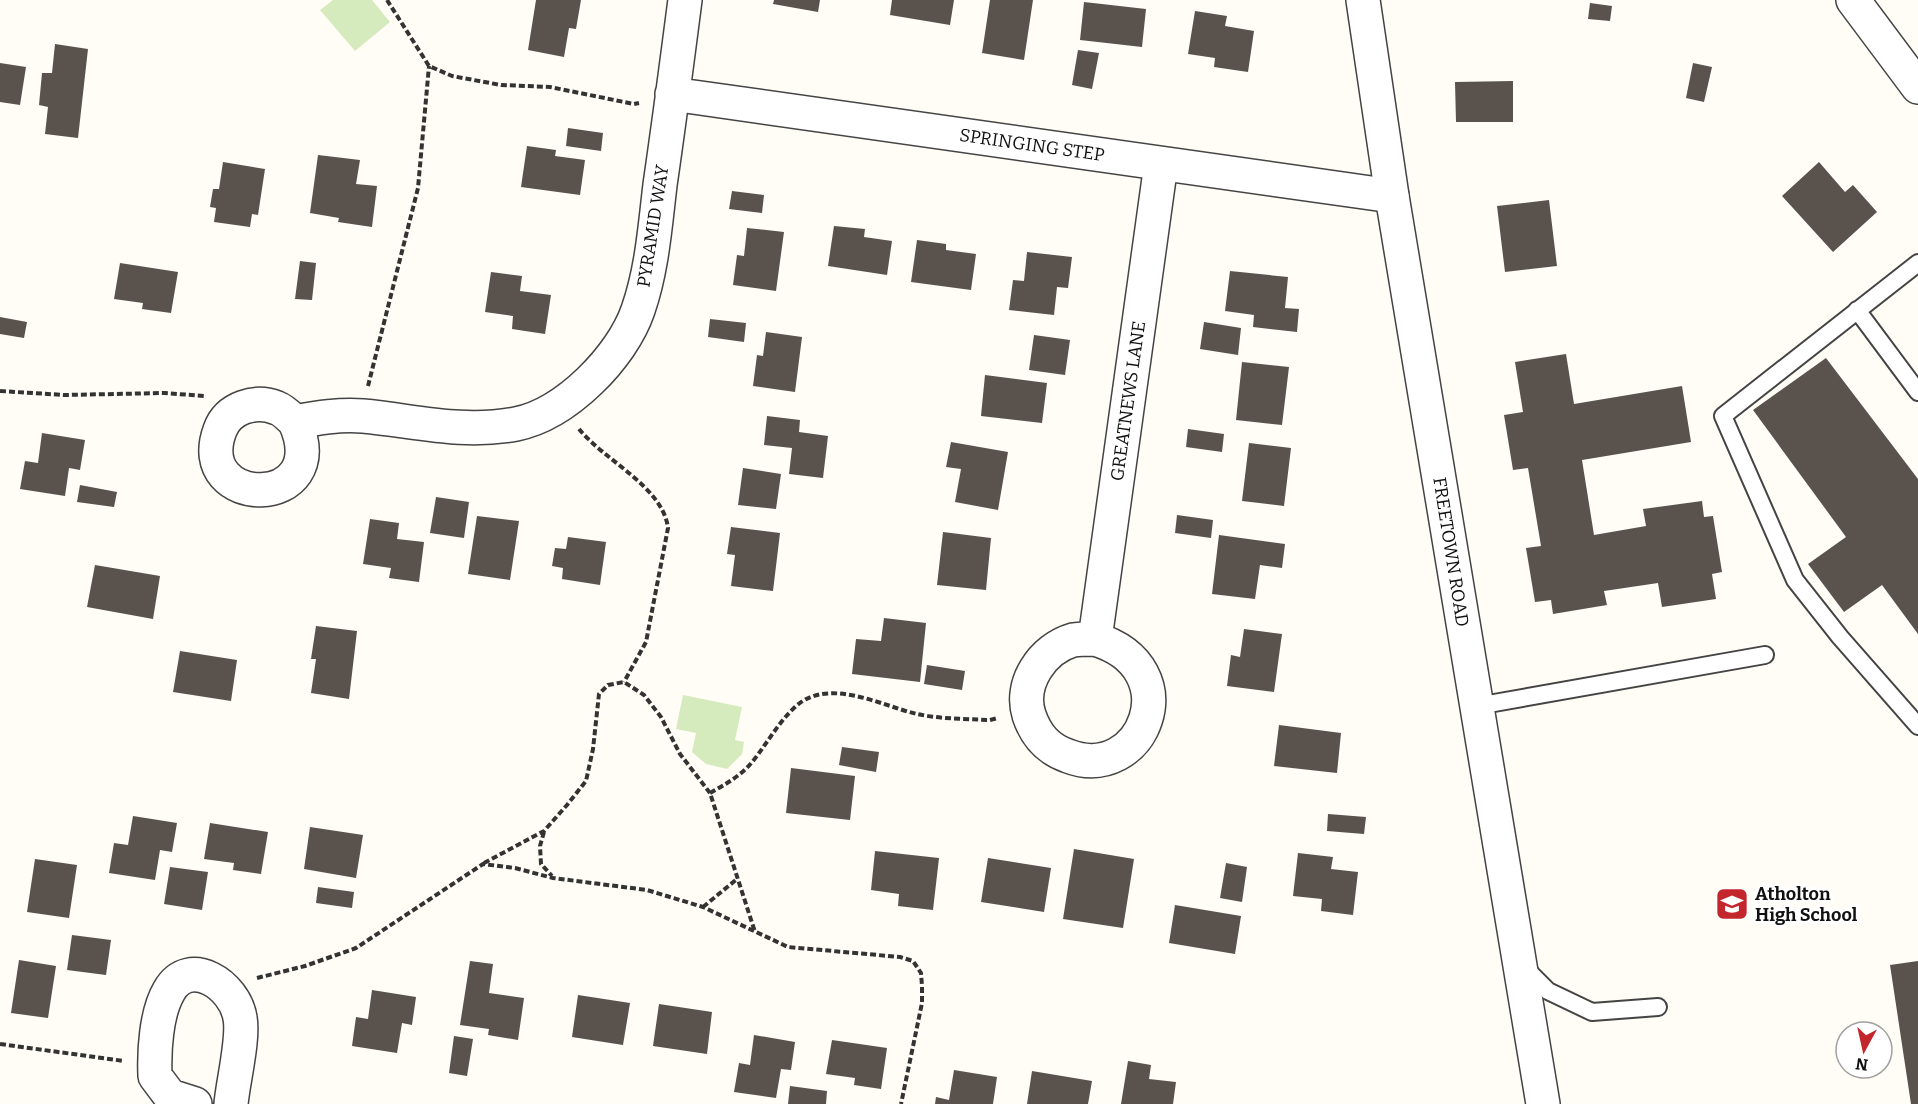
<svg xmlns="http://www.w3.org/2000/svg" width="1918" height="1104" viewBox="0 0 1918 1104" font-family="Bitter,serif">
<rect width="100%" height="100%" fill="#fffdf5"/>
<path fill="#d5ebbd" d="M333 0H372L390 22 355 51 320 10Z
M683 695 742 707 735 740 744 742 742 754 727 769 706 764 692 752 696 733 676 729Z"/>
<path fill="#5a524d" d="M536 0H581L576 29 569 28 564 57 528 50Z
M774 0H820L818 12 773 4Z
M892 0H954L950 25 890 15Z
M990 0H1033L1024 60 982 53Z
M1084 2 1146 9 1142 47 1080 40Z
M1590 3 1612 6 1610 21 1588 19Z
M1195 11 1227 16 1225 26 1254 31 1248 72 1214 67 1215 58 1188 54Z
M55 44 88 49 78 138 45 134 48 107 39 105 42 73H52Z
M1078 50 1099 53 1092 89 1072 85Z
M0 63 26 67 20 105 0 102Z
M1693 63 1712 67 1704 102 1686 98Z
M1513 81V122H1456L1455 82Z
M568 128 603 133 601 151 566 146Z
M527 146 556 150 555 156 585 160 580 195 521 187Z
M318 155 360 160 356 184 377 186 372 227 338 222 339 218 310 213Z
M223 162 265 169 258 215 252 214 250 227 214 222 216 208 210 207 213 189H219Z
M1819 162 1845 192 1853 185 1877 212 1833 252 1782 196Z
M732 191 764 195 762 213 729 209Z
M1549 200 1557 266 1505 272 1497 206Z
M834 226 865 229 864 237 892 241 887 275 828 266Z
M747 228 784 232 776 291 733 285 737 255 744 256Z
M917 240 946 244V250L976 254 971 290 911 282Z
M1027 252 1072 257 1068 288 1057 287 1054 315 1009 310 1013 280 1024 281Z
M300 261 316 263 312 300 295 299Z
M120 263 178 272 171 313 142 309 143 303 114 299Z
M1230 271 1288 277 1285 308 1299 309 1297 332 1253 327 1254 315 1225 311Z
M491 272 522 276 520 291 551 295 545 334 512 329 513 316 485 312Z
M0 317 27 322 24 338 0 334Z
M710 319 746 323 744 342 708 337Z
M1204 322 1241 328 1238 355 1200 349Z
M766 332 802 337 795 392 753 386 757 355 763 356Z
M1034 335 1070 340 1065 375 1029 370Z
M1566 354 1574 404 1682 386 1691 442 1582 460 1594 535 1646 526 1643 509 1702 501 1704 517 1713 516 1722 572 1712 574 1716 599 1662 607 1658 583 1604 591 1607 605 1553 614 1551 600 1535 602 1526 548 1541 546 1528 468 1513 470 1504 415 1523 412 1515 362Z
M1826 358 1918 479V634L1882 585 1844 612 1808 564 1846 537 1753 410Z
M1242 362 1289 367 1282 425 1236 420Z
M985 375 1047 383 1042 423 981 416Z
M767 416 800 420 799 432 828 436 823 478 789 474 792 448 764 445Z
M1188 429 1224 434 1222 452 1186 447Z
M42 433 85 440 80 470 69 468 65 496 20 489 25 461 38 463Z
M951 442 1008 452 998 510 955 502 961 469 946 467Z
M1249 443 1291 448 1284 506 1242 501Z
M743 468 781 474 776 509 738 505Z
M80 485 117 492 114 507 77 502Z
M436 497 469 502 464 538 430 533Z
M1177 515 1213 520 1211 538 1175 533Z
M477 516 519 521 510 580 468 574Z
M370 519 399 523 397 539 424 542 419 582 389 578 391 568 363 564Z
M731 527 780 533 773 591 731 586 735 555 727 554Z
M943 532 991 538 986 590 937 585Z
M1219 535 1285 544 1282 568 1260 565 1255 599 1212 594Z
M568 537 606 542 600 585 562 579 563 568 552 566 555 548 566 549Z
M95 565 160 576 153 619 87 607Z
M884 618 926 623 920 682 852 674 856 639 881 641Z
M316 626 357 631 349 699 311 693 316 659H311Z
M1244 629 1282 634 1274 692 1227 686 1231 655 1240 657Z
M180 651 237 660 231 701 173 692Z
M927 665 965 671 962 690 924 684Z
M1279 725 1341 733 1337 773 1274 766Z
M842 747 879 752 876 772 839 765Z
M791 768 855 776 850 820 786 813Z
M1328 814 1366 817 1364 834 1327 831Z
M133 816 177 823 172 852 160 850 155 880 109 873 114 843 128 845Z
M210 823 268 832 261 874 233 870 234 863 204 859Z
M310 827 363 835 356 878 304 869Z
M1074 849 1134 859 1123 928 1063 919Z
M875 851 939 858 933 910 898 906 899 894 871 890Z
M1298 853 1333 857 1331 869 1358 872 1353 915 1321 911 1322 899 1293 896Z
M988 858 1051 868 1044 912 981 902Z
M35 859 77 865 69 918 27 912Z
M1226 863 1247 867 1242 902 1220 898Z
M170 867 208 872 202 910 164 904Z
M318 887 354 892 352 908 316 903Z
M1175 905 1241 916 1235 954 1169 943Z
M72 935 111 940 106 975 67 970Z
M19 960 56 966 48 1018 11 1013Z
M470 961 493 964 489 993 524 998 518 1040 488 1035 489 1029 460 1025Z
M1918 961V1104H1911L1890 965Z
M372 990 416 997 412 1025 402 1023 397 1053 352 1046 356 1017 368 1019Z
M578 995 630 1003 623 1045 572 1037Z
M659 1004 712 1012 707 1054 653 1046Z
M754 1035 795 1042 791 1070 781 1069 776 1098 734 1092 739 1063 750 1065Z
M454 1036 473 1039 467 1076 449 1073Z
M832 1040 887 1048 881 1089 854 1085 855 1078 826 1074Z
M1128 1061 1151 1065 1149 1079 1176 1082 1173 1104H1121Z
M954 1070 997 1077 993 1104H935L936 1097 949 1100Z
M1032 1071 1092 1081 1088 1104H1027Z
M790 1086 827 1091 826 1104H788Z"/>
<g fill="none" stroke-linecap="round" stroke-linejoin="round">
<g stroke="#444" stroke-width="20">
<path id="service" d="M1918 263 1723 416 1795 580 1840 637 1918 726
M1857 310 1918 392
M1477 706 1765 655
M1524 967 1548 991 1592 1012 1658 1007"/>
</g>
<g stroke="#444" stroke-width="36">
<path id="minor" d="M672 94 1392 196
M295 422C335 512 190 510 220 430 228 408 255 399 277 408 283 410 290 417 295 422 317 418 340 414 363 416 416 421 462 434 516 424 566 414 622 357 638 310 652 270 655 227 660 185 669 123 677 62 685 0
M1095 639C1191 668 1143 785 1068 756 1048 749 1036 736 1029 715 1019 684 1042 649 1073 640 1079 639 1088 639 1095 639L1161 164
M195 1104 170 1096 155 1076C154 1051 156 1013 169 991 189 955 235 985 240 1018 244 1038 233 1082 231 1104"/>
</g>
<g stroke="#444" stroke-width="36">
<path id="tertiary" d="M1363 0 1392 196 1543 1104
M1853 0 1918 87"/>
</g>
<path stroke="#333" stroke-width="4" stroke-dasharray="6 3" stroke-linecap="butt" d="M387 0 429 66 452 76 501 85 550 87 634 104 639 103
M368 386 418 188 429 66
M0 391 64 395 165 393 204 396
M579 429C605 461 663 487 668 528L646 642 624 682
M710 793C726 784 742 775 753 761 768 742 778 723 795 707 828 676 882 706 917 714 940 719 966 719 990 720L998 718
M544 832 540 846 541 864 552 876
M484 863 544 831 567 805 586 781 593 749 599 694 608 685 624 682 644 695 661 717 680 754 710 793 755 932
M703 907 737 879
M257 978 305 966 356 948 483 864 515 868 553 878 647 890 703 907 788 947 900 957 913 961 921 973 922 986V1003L901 1104
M0 1044 124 1061"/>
<use href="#service" stroke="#fff" stroke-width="16"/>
<use href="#minor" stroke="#fff" stroke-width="33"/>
<use href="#tertiary" stroke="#fff" stroke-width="33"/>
</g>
<defs>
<g id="school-square" transform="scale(1.725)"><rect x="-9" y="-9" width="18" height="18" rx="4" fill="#c4262e" stroke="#fff"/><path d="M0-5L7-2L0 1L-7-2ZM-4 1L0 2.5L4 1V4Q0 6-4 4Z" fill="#fff"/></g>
</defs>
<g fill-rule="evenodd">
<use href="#school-square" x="1732" y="904"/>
</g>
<g text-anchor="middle" stroke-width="6" stroke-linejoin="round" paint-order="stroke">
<g font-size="18" fill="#111" stroke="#fff">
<text transform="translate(1032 145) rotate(8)" y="6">SPRINGING STEP</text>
<text transform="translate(653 226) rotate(-81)" y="6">PYRAMID WAY</text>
<text transform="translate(1128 401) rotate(-82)" y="6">GREATNEWS LANE</text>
<text transform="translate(1451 552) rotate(81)" y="6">FREETOWN ROAD</text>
</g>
<g font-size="18" font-weight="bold" fill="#111" stroke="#fff" text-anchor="start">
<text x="1755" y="900">Atholton<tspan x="1755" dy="21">High School</tspan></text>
</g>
</g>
<g transform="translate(1864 1050) rotate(188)"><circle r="28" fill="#ffffff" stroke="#a0a0a0" stroke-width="1.5"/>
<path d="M0-4.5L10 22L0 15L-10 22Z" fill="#c4262e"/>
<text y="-9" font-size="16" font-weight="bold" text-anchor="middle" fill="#111111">N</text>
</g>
</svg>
